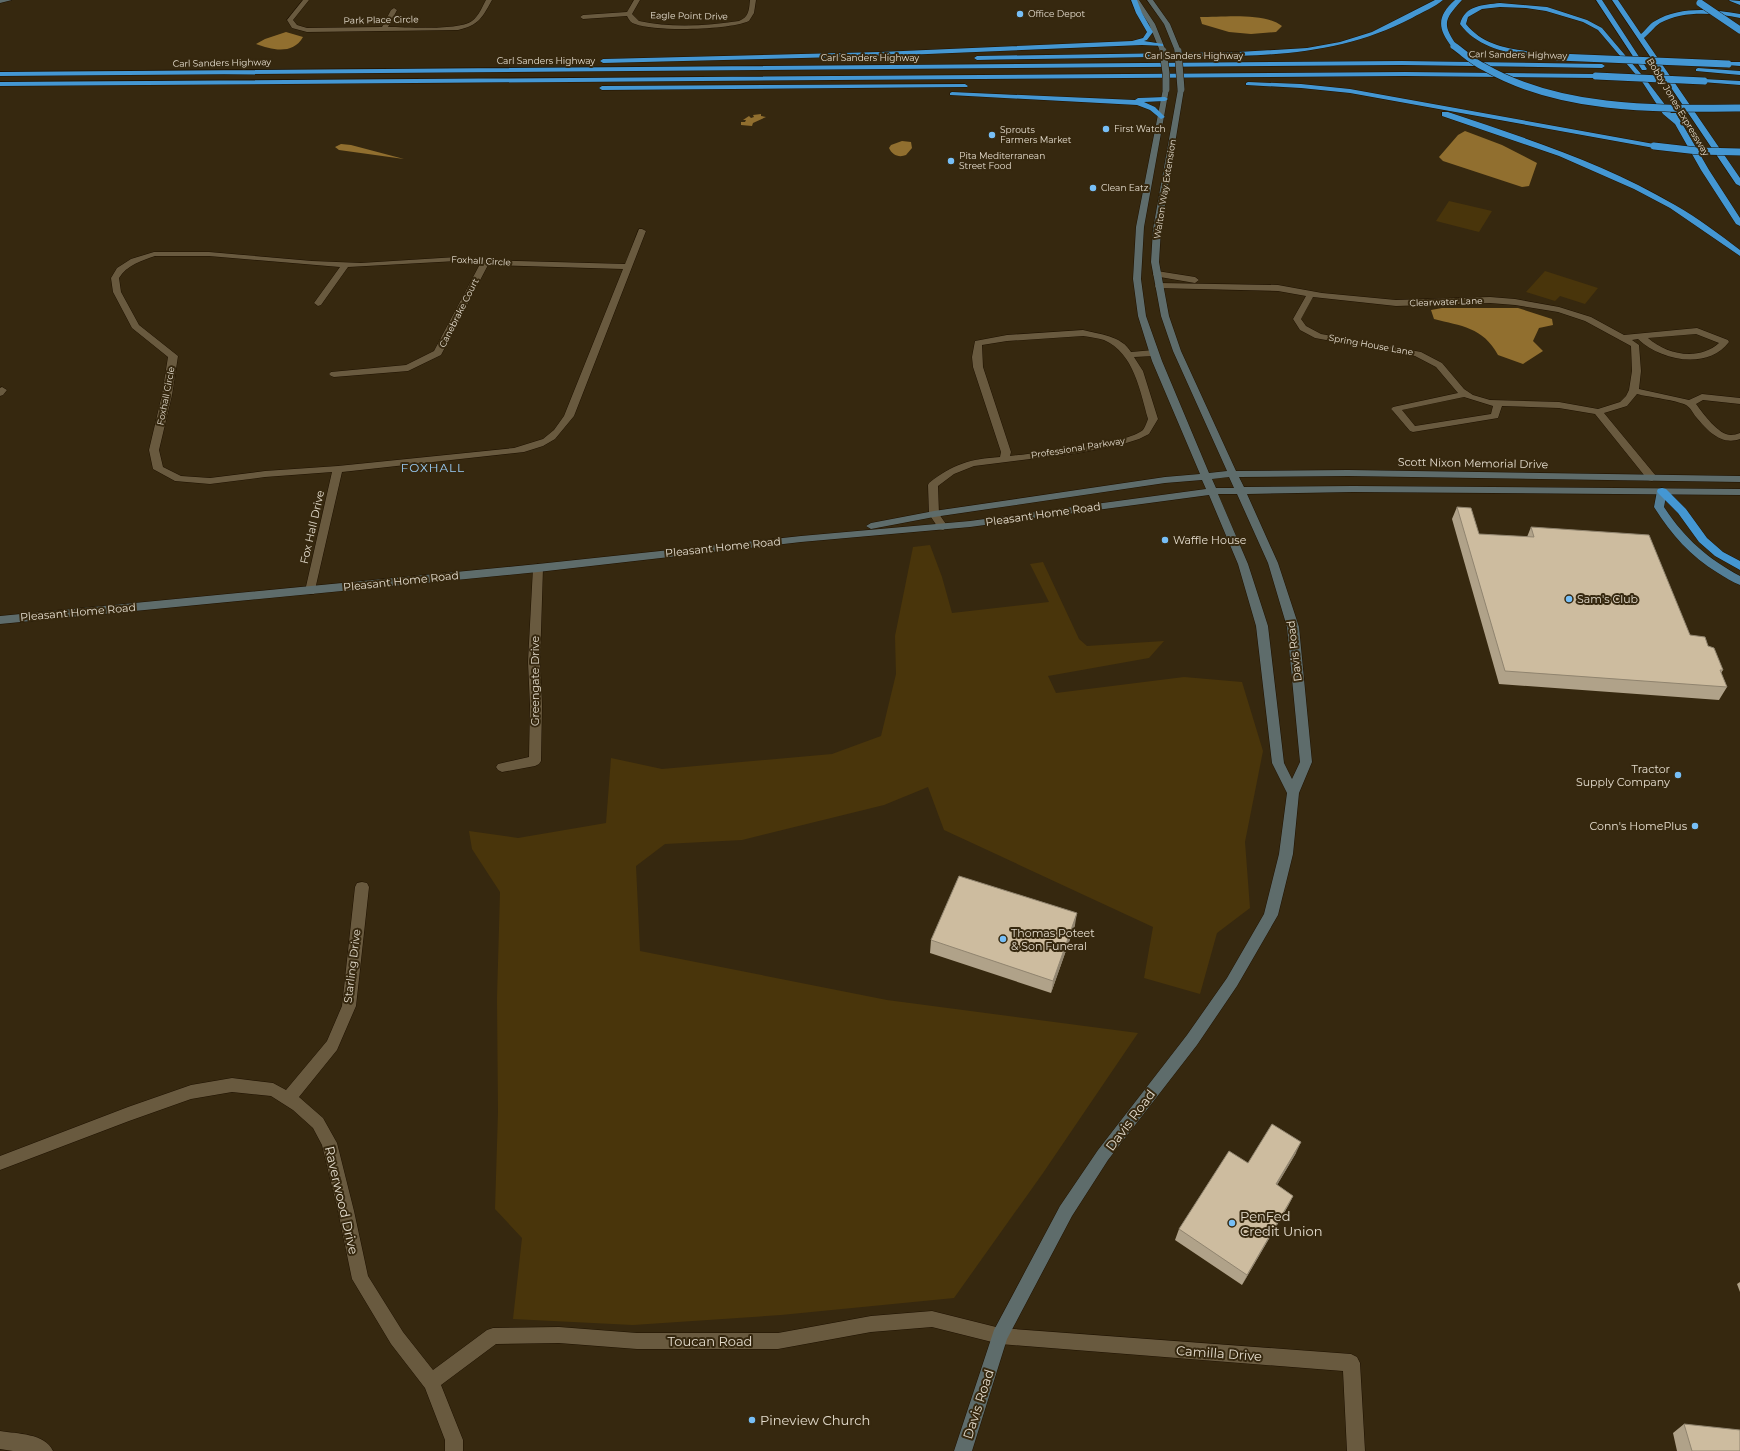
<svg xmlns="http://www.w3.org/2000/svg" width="1740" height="1451" viewBox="0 0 1740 1451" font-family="Montserrat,sans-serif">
<rect width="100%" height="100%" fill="#36280f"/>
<path fill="#49350b" d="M1449 201 1492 211 1479 232 1436 221Z
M1545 271 1598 288 1585 304 1560 296 1555 301 1526 292Z
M930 545 942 577 952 613 1049 602 1030 564 1043 562 1079 639 1087 646 1164 641 1149 658 1048 676 1056 693 1184 677 1242 682 1263 751 1245 842 1250 908 1217 933 1200 994 1144 978 1153 927 944 830 928 787 884 805 742 840 665 844 636 866 640 951 887 1000 1138 1033 1043 1173 954 1298 781 1315 633 1325 513 1319 522 1238 495 1209 498 1112 497 998 500 892 472 849 469 831 518 838 606 823 611 758 662 769 832 754 881 736 896 674 895 636 913 547Z"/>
<path fill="#916f2f" d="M1200 17C1223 17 1264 12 1282 26L1276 32 1251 34 1229 32 1202 24Z
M286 32 303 37C293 55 272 50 256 44L265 39Z
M761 114V116L766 117 753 123 752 126 741 125V122H745L746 120H743L749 116 751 118 754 117 753 115Z
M1465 131 1502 145 1537 163 1529 186 1522 187 1443 161 1439 157 1458 135Z
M902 141 911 142 912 148 906 155C899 158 892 155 889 148L891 145Z
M341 144 351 145 404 159 339 150 335 147Z
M1442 308H1518L1552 319 1553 325 1539 328 1533 341 1543 351 1523 364 1498 355C1483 327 1461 326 1434 319L1431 310Z"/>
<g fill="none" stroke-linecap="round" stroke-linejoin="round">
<g stroke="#1e1100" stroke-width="1">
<path id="street" d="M303 0H309L293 20 297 25 307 28 382 27 391 10 394 8 397 10 388 27C407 27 458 31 472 21 479 16 482 7 486 0H492C482 18 479 25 458 30L307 32 292 28 287 20Z
M634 0H640L632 14 639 21C670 28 707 26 739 21 749 17 749 10 750 0H756L754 13 749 21C729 30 656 32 635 24 631 23 629 20 627 16L583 19 580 17 583 15 627 12Z
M639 229H642L646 231 574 416 555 439 543 446 524 452 342 472 314 594H306L305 591 332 472 265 477 210 484 175 481 153 469 149 450 162 395 168 357 132 328 113 292 111 278 117 268 131 259 154 252H209L312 261 361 263 457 257 485 260 625 264ZM155 256H209L340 267 314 303 318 306 321 305 348 267 457 261 480 264 434 351 406 365 331 372 329 374 331 376 334 377 408 371 441 355 488 265 623 269 564 416 554 430 543 439 514 448 338 466 265 471 210 478 181 476 163 467 159 450 172 395 178 356 139 325 121 292 119 278C127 265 141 261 155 256Z
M1157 271 1195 277 1199 280 1195 283 1154 276 1153 274Z
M1159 283 1278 285 1322 293 1396 300 1490 297 1515 299 1559 307 1591 317 1624 335 1697 328 1728 340 1729 342C1708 370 1661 361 1638 339L1632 340 1639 345 1641 371 1639 389 1689 400 1702 394 1740 398V404L1703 400 1696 404C1703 413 1718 435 1731 435 1734 435 1737 434 1740 433V439C1721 446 1707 430 1696 417 1693 413 1690 407 1686 405 1676 400 1648 397 1637 394L1627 406 1604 413 1656 476 1657 478 1652 481 1648 480 1595 414 1559 408 1502 406 1498 418 1413 432 1410 431 1393 411 1391 409 1393 407 1458 393 1436 367 1415 356 1315 338 1300 330 1293 319 1306 296 1278 291 1156 288 1155 286 1156 284ZM1313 297 1396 306 1490 303 1515 305 1558 312 1585 321 1631 346 1632 371 1629 390 1626 396 1620 402 1598 409 1559 402 1490 400 1473 395 1464 389 1442 363 1421 352 1321 334 1306 326 1301 319ZM1696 334 1719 343C1699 361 1667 355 1648 338ZM1464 397 1493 406 1491 414 1415 426 1402 410Z
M1083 330C1099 334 1122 336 1131 352L1154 350 1159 353 1154 356 1134 357 1143 371 1158 419 1149 434 1139 439 1120 445 1078 453 974 466 954 474 938 486 939 514 948 527 943 530 939 529 929 514 928 485 929 483C953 464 970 459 1000 457L1001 452 973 367 972 357 975 341 1007 335ZM1083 336C1090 337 1098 338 1104 340 1134 353 1140 391 1148 419 1147 422 1145 427 1143 430 1125 445 1036 453 1010 456L1011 452 983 367 982 345 1007 341Z
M2 387 7 390 3 395 0 396V388Z
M538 564 543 568 540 662 542 705 541 761 539 764 535 766 502 772 498 770 496 767 498 764 529 757 530 705 528 662 533 568Z
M362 882 367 883 369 887 356 1006 337 1050 299 1097 323 1118 337 1143 354 1211 368 1276 403 1332 433 1370 487 1330 493 1328 559 1327 637 1333H778L871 1316 932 1311 1000 1328 1351 1354 1357 1357 1360 1363 1365 1451H1347L1343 1371 1000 1344 932 1327 871 1332 778 1349H637L559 1343 496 1344 441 1385 463 1440V1451H445V1440L425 1388 391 1344 352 1279 338 1211 322 1145 313 1128 293 1110 271 1096 232 1092 191 1099 129 1121 0 1170V1156L128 1107 191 1085 232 1078 273 1083 286 1090 327 1041 342 1006 355 887 357 883Z
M0 1431C17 1434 45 1433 53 1451H13L0 1449Z"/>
</g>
<g stroke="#1e1100" stroke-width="1">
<path id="secondary" d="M0 0H12L0 3Z
M1133 0H1139L1155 24 1166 51 1165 52 1160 51 1149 24Z
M1147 0H1153L1170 24 1181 51 1180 52 1175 51 1164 24Z
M1166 87 1169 89 1144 227 1141 279 1146 316 1162 361 1209 473 1227 471 1173 351 1161 316 1151 262 1153 229 1178 89 1181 87 1184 89 1161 229 1159 262 1169 316 1181 351 1236 471 1348 470 1740 476V482L1348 476 1239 477 1244 487 1353 486 1740 489V495L1353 492 1247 494 1278 563 1299 627 1312 762 1299 793 1293 854 1278 915 1237 986 1197 1045 1108 1160 1072 1216 1007 1339 972 1451H954L994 1330 1060 1206 1098 1150 1187 1035 1227 978 1264 914 1279 854 1287 793 1272 763 1256 626 1238 564 1209 495 970 527 801 542 538 572 0 624V616L538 564 801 536 970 521 1206 489 1202 480 1165 483 934 517 871 529 866 526 871 523 934 511 1165 477 1200 474 1152 361 1138 316 1133 279 1136 227 1163 89ZM1229 477 1234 488H1216L1212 479ZM1218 494H1237L1268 563 1287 627 1300 762 1292 779 1284 763 1268 626 1248 564Z"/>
</g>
<g stroke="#1e1100" stroke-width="1">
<path id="primary" d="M1662 488 1667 491 1664 507C1685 539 1707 558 1740 576V585C1732 582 1725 577 1718 573 1690 556 1671 534 1654 507L1657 491Z"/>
</g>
<g stroke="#1e1100" stroke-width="1">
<path id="highway" d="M1131 0H1137L1142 13 1153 32 1147 40 1144 41 1163 44V46L1142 45 880 56 603 63 600 61 603 59 880 52 1132 41 1143 38 1147 32 1136 13Z
M1435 0H1443C1435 7 1422 12 1412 18 1330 61 1242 56 1152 57 1094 58 1035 59 977 60L974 58 977 56 1238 52 1307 48 1340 42 1372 32Z
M1455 0H1462C1445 19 1441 23 1457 46L1454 48 1452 47C1437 28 1437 16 1455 0Z
M1596 0H1602L1647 69 1646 70H1642Z
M1612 0H1618L1641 34C1646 30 1649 24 1655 21 1679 6 1713 9 1740 14V18C1715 13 1684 10 1660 23 1654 27 1650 33 1644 38L1740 178V186L1736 184Z
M1729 0 1740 1V5L1730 1Z
M1500 3 1547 7 1587 20 1602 28 1647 81 1669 110 1671 113H1676L1709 170 1740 218V226L1736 224 1701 170 1675 124 1663 114 1643 83 1598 30 1583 22 1546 11 1526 8 1500 7 1482 9 1468 17 1466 24C1489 53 1528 49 1560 56V58L1558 59C1524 55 1482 54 1460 24 1465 5 1483 5 1500 3Z
M1402 61 1602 64 1605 66 1602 68 1402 65 0 76V72Z
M1728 62H1740V66L1726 65 1725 64Z
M1698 68 1740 71V75L1696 71V69Z
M1405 72 1596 74 1599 76 1596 78 1405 76 0 86V82Z
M1704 79 1740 81V85L1702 82 1701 81Z
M1248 82 1301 84 1350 89 1654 144 1658 146 1654 148 1350 93 1301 88 1246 85V83Z
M965 84 968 86 967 87 602 90 599 88 602 86Z
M952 92 1135 100 1138 98 1165 97 1168 99 1165 101 1144 102 1155 107 1165 117 1161 119 1150 110 1137 105 950 95V93Z
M1442 112H1448C1525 138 1604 163 1675 205 1698 218 1719 234 1740 250V256L1670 208 1634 189 1559 156 1442 116Z
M1662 488 1666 489 1686 509 1707 538 1723 552 1740 561V570L1715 556 1699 542 1678 513 1658 493 1657 491 1658 489Z"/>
</g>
<use href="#street" fill="#695a3f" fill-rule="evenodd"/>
<use href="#secondary" fill="#5e6c6b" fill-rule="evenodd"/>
<use href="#primary" fill="#537f98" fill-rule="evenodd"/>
<use href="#highway" fill="#4497d3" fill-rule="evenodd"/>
<g stroke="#1e1100" stroke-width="8" stroke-linecap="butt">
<path id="secondary-bridge" d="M1163 51 1166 73V89
M1178 51 1181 89"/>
</g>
<g stroke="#1e1100" stroke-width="8" stroke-linecap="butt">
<path id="highway-bridge" d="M1700 3 1740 30
M1454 46C1464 53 1473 62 1484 67 1560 111 1655 109 1740 108
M1558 57 1728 64
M1596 76 1704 81
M1654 146 1698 151 1740 152"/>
</g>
<use href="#secondary-bridge" stroke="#5e6c6b" stroke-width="7"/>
<use href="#highway-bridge" stroke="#4497d3" stroke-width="7"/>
</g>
<path fill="#b0a289" d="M1457 507 1479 534 1527 537 1531 527 1690 635 1708 646 1723 670 1721 673 1727 687 1719 700 1499 684 1452 519Z
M1075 925 1051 993 930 953 931 940Z
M1296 1153 1277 1185 1293 1196 1288 1206 1242 1285 1175 1240 1179 1229 1248 1163Z
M1740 1282V1292L1737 1284Z
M1684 1424 1740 1451H1677L1673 1433Z"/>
<path fill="#90846f" d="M1077 913 1075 925 1051 993 1053 981Z
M1301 1142 1296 1153 1271 1195 1276 1184Z
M1293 1196 1288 1206 1242 1285 1247 1275Z"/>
<path fill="#cdbc9f" stroke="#90846f" d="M1457 507 1471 508 1479 534 1534 537 1531 527 1649 535 1690 635 1705 637 1708 646 1714 648 1723 670H1720L1727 687 1505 671Z
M959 876 1077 913 1053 981 931 940Z
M1272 1124 1301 1142 1276 1184 1293 1196 1247 1275 1179 1229 1229 1151 1248 1163Z
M1684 1424 1740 1430V1451H1692Z"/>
<g fill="#77bff7" stroke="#36280f" stroke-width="1.5">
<circle cx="1020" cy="14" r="4"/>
<circle cx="1106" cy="129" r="4"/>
<circle cx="992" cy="135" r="4"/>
<circle cx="951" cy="161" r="4"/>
<circle cx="1093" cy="188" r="4"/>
<circle cx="1165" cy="540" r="4"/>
<circle cx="1569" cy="599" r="4"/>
<circle cx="1678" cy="775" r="4"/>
<circle cx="1695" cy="826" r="4"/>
<circle cx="1003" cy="939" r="4"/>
<circle cx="1232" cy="1223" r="4"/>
<circle cx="752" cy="1420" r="4"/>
</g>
<g text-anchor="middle" stroke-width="4" stroke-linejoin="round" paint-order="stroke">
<g font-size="9" fill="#e4dccd" stroke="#36280f" text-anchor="start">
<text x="1028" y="17">Office Depot</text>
<text x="1114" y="132">First Watch</text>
<text x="1000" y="133">Sprouts<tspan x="1000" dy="10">Farmers Market</tspan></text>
<text x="959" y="159">Pita Mediterranean<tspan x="959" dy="10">Street Food</tspan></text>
<text x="1101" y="191">Clean Eatz</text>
</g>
<g font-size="9" fill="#e4dccd" stroke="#36280f">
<text transform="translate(689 16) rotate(1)" y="3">Eagle Point Drive</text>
<text transform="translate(381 20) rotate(-1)" y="3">Park Place Circle</text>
<text transform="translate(1518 55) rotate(1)" y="3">Carl Sanders Highway</text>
<text x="1194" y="59">Carl Sanders Highway</text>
<text x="870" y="61">Carl Sanders Highway</text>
<text x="546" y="64">Carl Sanders Highway</text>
<text transform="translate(222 63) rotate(-1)" y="3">Carl Sanders Highway</text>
<text transform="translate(1678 107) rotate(59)" y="3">Bobby Jones Expressway</text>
<text transform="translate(1165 189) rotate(-81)" y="3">Walton Way Extension</text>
<text transform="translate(481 261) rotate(3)" y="3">Foxhall Circle</text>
<text transform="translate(1446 302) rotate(-2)" y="3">Clearwater Lane</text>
<text transform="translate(459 313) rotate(-63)" y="3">Canebrake Court</text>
<text transform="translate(1371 345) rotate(10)" y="3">Spring House Lane</text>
<text transform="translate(166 396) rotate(-79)" y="3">Foxhall Circle</text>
<text transform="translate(1078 448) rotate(-9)" y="3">Professional Parkway</text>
</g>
<g font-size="11" fill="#e4dccd" stroke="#36280f">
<text transform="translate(1473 463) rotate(1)" y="4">Scott Nixon Memorial Drive</text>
<text transform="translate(1043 514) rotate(-8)" y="4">Pleasant Home Road</text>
<text transform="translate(312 527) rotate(-77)" y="4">Fox Hall Drive</text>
<text transform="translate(723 547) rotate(-6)" y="4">Pleasant Home Road</text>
<text transform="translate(401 581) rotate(-6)" y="4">Pleasant Home Road</text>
<text transform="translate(78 612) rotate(-5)" y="4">Pleasant Home Road</text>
<text transform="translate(1294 651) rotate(-97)" y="4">Davis Road</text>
<text transform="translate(535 681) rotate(-90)" y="4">Greengate Drive</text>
<text transform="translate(352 966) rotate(-83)" y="4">Starling Drive</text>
</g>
<g font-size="11" fill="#e4dccd" stroke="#36280f" text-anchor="start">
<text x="1173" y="544">Waffle House</text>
<text x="1577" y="603">Sam's Club</text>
<text x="1670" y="773" text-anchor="end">Tractor<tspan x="1670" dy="13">Supply Company</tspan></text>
<text x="1687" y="830" text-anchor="end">Conn's HomePlus</text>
<text x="1011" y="937">Thomas Poteet<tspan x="1011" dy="13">&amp; Son Funeral</tspan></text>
</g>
<g font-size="12" letter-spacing="1" fill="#99ccf6" stroke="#36280f">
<text x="433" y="472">FOXHALL</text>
</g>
<g font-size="13" fill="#e4dccd" stroke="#36280f">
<text transform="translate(1130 1120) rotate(-53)" y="5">Davis Road</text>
<text transform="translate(342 1200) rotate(77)" y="5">Raverwood Drive</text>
<text x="710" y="1346">Toucan Road</text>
<text transform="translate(1219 1353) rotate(4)" y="5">Camilla Drive</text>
<text transform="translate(978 1404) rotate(-72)" y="5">Davis Road</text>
</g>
<g font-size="13" fill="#e4dccd" stroke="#36280f" text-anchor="start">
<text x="1240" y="1221">PenFed<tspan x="1240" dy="15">Credit Union</tspan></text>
<text x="760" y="1425">Pineview Church</text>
</g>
</g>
</svg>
